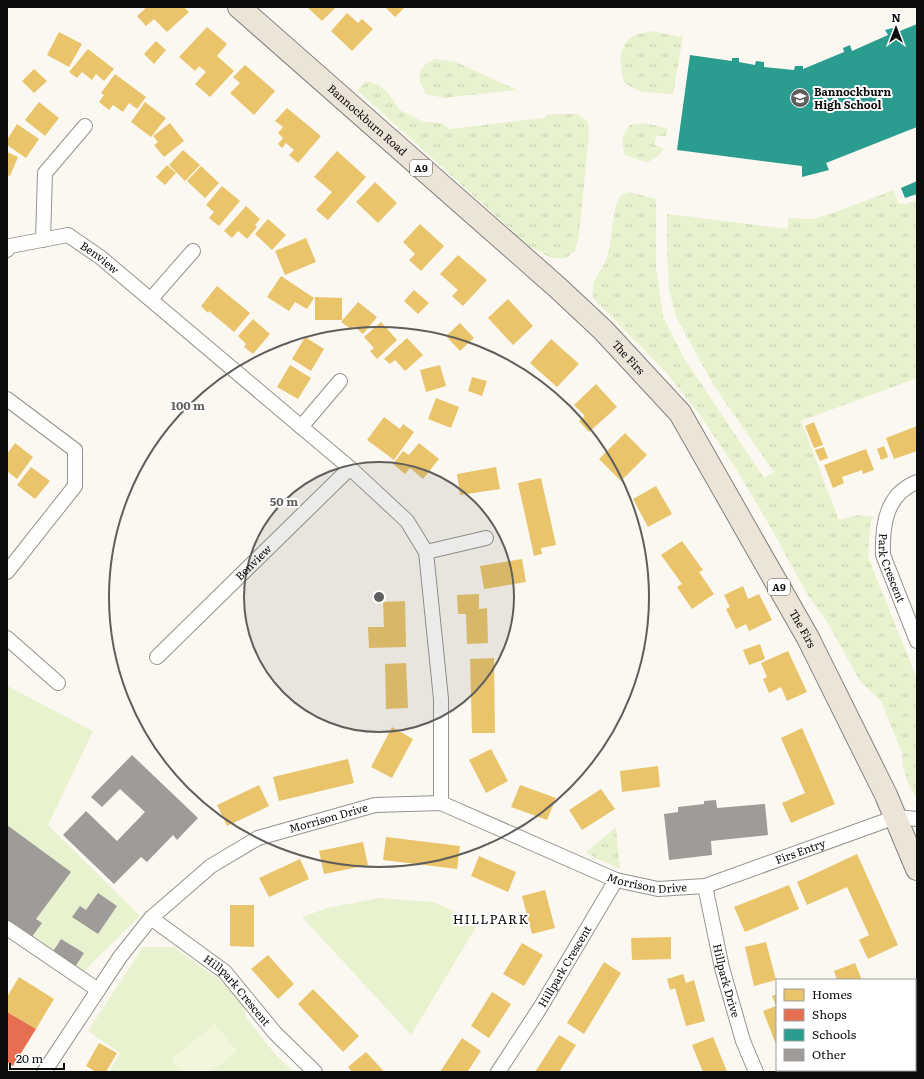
<svg xmlns="http://www.w3.org/2000/svg" width="924" height="1079" viewBox="0 0 924 1079" font-family="Literata,serif">
<defs>
<pattern id="grass-tufts" width="24" height="20" patternUnits="userSpaceOnUse"><rect width="24" height="20" fill="#e9f2cf"/><path d="M3 7l-1-3M5 7V3M7 7l1-3M15 17l-1-3M17 17v-4M19 17l1-3" fill="none" stroke="#c7ceb1"/></pattern>
</defs>
<rect width="100%" height="100%" fill="#fbf8f2"/>
<path fill="url(#grass-tufts)" d="M651 31 683 37 673 94 641 92 624 83C620 69 617 48 630 38 635 34 645 33 651 31Z
M435 59 456 62 517 90 444 98 426 94C416 78 416 67 435 59Z
M367 81 379 85 387 92 400 110 424 122 442 123 449 129 543 118 551 114H577L588 122 589 135 579 235 575 251 564 259 549 257 528 245 357 90Z
M643 123 668 128 666 136H656L655 145 664 149 659 155 647 163 625 155C621 142 621 136 630 125Z
M894 190 898 203 906 204 917 200V378L801 421 839 520 858 515 873 517 870 526 868 557 917 679V798L909 786 903 767 902 753 881 701 860 681 827 622 807 594 771 528 740 475 703 419 665 371 593 298V283L606 261 610 244 615 208 620 196 629 192 656 199V266L663 317 684 358 764 478 774 472 714 386 676 317 669 289 667 248V214L788 229V218L812 219 830 214Z
M616 827 620 869 600 860 586 852Z"/>
<path fill="#e9f2cf" d="M7 685 13 689 93 731 48 825 140 916 82 973 7 923Z
M379 898 433 902 479 922 411 1035 302 917 327 908Z
M143 947H174L221 981 244 1004 246 1017 274 1053 294 1072H109L120 1053 88 1031Z"/>
<path fill="#f2f6da" d="M215 1024 237 1051 211 1072H181L171 1059Z"/>
<path fill="#e9c46a" d="M147 7H184L189 12 167 32 154 19 146 26 137 16Z
M307 7H336L322 21Z
M385 7H405L395 17Z
M347 13 358 23 362 19 373 29 352 51 331 31Z
M207 27 227 44 217 56 234 71 210 97 195 84 206 72 199 66 195 71 179 57Z
M59 32 82 44 69 67 47 55Z
M156 41 166 50 154 64 144 54Z
M88 49 114 69 104 81 96 74 92 80 82 72 77 78 69 72Z
M245 65 275 91 254 115 230 93 240 83 233 77Z
M34 69 47 81 34 93 22 81Z
M115 74 146 97 137 109 129 103 123 112 113 105 109 110 99 102 104 95 101 93Z
M39 102 59 118 45 136 25 120Z
M145 102 166 118 151 137 131 122Z
M287 108 321 136 298 163 289 155 294 150 286 143 282 148 278 144 283 138 278 133 283 127 275 121Z
M170 123 184 141 164 157 154 145 158 142 153 136Z
M17 124 39 139 26 158 7 145V140Z
M183 150 200 165 185 181 169 165Z
M337 151 366 177 328 220 316 210 332 192 314 177Z
M7 152 18 157 10 176 7 175Z
M167 165 176 173 165 185 156 177Z
M201 166 219 183 205 198 187 181Z
M375 182 397 203 378 223 356 202Z
M222 186 240 201 219 226 209 218 214 212 206 205Z
M246 206 260 219 255 225 257 227 247 239 238 231 232 238 224 231Z
M268 219 286 235 272 250 255 234Z
M420 224 444 246 421 271 409 260 415 254 403 242Z
M306 238 316 262 285 275 275 251Z
M458 255 487 280 463 306 452 296 458 290 440 274Z
M281 276 314 298 307 309 295 302 289 311 267 297Z
M217 286 250 313 234 332 209 311 208 313 201 306Z
M414 290 429 303 418 314 404 301Z
M315 297 342 298V320H315Z
M508 299 533 326 513 345 488 318Z
M358 302 377 317 363 334 354 326 351 329 341 322Z
M253 319 270 334 253 354 244 347 246 344 238 336Z
M381 322 397 340 377 359 370 351 374 348 364 337Z
M460 323 474 338 460 351 446 336Z
M305 337 324 349 311 371 292 359Z
M407 338 423 355 405 371 395 360 390 364 384 359Z
M551 339 579 364 557 387 530 363Z
M290 365 311 378 298 399 277 387Z
M440 365 446 386 426 392 420 370Z
M472 377 487 381 482 396 468 391Z
M596 384 617 407 589 432 579 421 585 416 574 405Z
M436 398 459 407 451 428 428 419Z
M384 417 400 429 403 424 414 432 394 460 367 440Z
M814 422 823 445 814 448 805 426Z
M917 426V451L894 459 886 438Z
M625 433 647 455 621 481 599 459Z
M15 443 33 457 17 479 7 471V454Z
M419 443 439 459 423 479 410 468 405 474 393 464 403 451 409 455Z
M884 446 888 457 881 460 877 449Z
M824 447 828 458 820 461 815 450Z
M866 449 874 470 863 474 862 470 842 477 844 483 833 488 824 465Z
M31 467 50 481 35 499 17 485Z
M496 467 500 489 460 495 457 474Z
M541 478 556 545 541 548 542 554 534 556 518 483Z
M656 486 672 514 648 527 633 499Z
M682 541 703 570 699 572 714 594 692 609 677 587 682 584 661 555Z
M522 559 526 582 484 589 480 566Z
M743 586 748 599 759 594 772 620 749 631 746 624 736 629 726 609 730 607 724 595Z
M479 594V609L487 608 488 643 467 644 466 614H458L457 595Z
M405 601 406 647 369 648 368 627H384L383 602Z
M760 644 765 659 749 665 743 650Z
M788 651 807 692 787 701 781 687 769 693 763 679 767 677 761 663Z
M494 658 495 733H472L470 659Z
M406 663 408 708 386 709 385 664Z
M392 727 413 739 392 778 371 767Z
M802 728 835 804 791 823 782 803 805 793 781 738Z
M491 749 508 781 486 793 469 760Z
M348 759 354 783 279 801 273 777Z
M658 766 660 787 622 792 620 771Z
M259 785 269 806 227 826 217 805Z
M520 785 556 798 547 820 511 807Z
M601 789 615 809 582 830 569 810Z
M386 837 460 846 457 869 383 860Z
M363 842 368 865 324 874 319 851Z
M857 854 898 945 868 959 859 940 869 935 847 887 807 905 797 882Z
M479 856 516 872 508 892 471 876Z
M300 859 309 879 269 897 259 878Z
M789 885 799 909 745 932 734 907Z
M545 890 555 928 532 934 522 896Z
M230 905H254V947L230 946Z
M671 937V959L632 960 631 938Z
M766 942 776 980 754 986 745 947Z
M522 943 543 955 524 986 503 974Z
M268 955 294 984 278 999 251 969Z
M604 962 621 973 584 1034 567 1023Z
M855 963 862 980H837L834 971Z
M683 974 686 983 694 980 705 1021 686 1026 675 988 670 990 667 979Z
M19 977 54 999 36 1029 7 1012V997Z
M313 989 359 1036 343 1052 298 1004Z
M492 992 511 1004 489 1038 471 1026Z
M777 994V1047L763 1011 776 1006 772 996Z
M917 1009V1047L915 1043V1010Z
M559 1035 576 1045 559 1072H535Z
M713 1037 724 1064 727 1072H703L692 1045Z
M462 1038 481 1051 470 1068 467 1072H440Z
M99 1043 117 1053 106 1072H96L86 1066Z
M366 1052 379 1066 384 1072H352L348 1067Z"/>
<path fill="#e76f51" d="M7 1012 36 1029 13 1066 7 1062Z"/>
<path fill="#2a9d8f" d="M917 24V127L826 163 829 170 802 177V166L677 150 690 55 732 61V58H739V62L755 65 756 61 764 62V67L794 70 795 66H803V69L844 52 843 48 850 45 852 51 888 35 885 30 893 28 895 33Z
M917 181V194L905 198 901 188Z"/>
<path fill="#9e9b98" d="M132 755 198 818 177 840 173 835 147 862 141 857 114 884 63 835 86 811 117 841 145 812 120 789 102 807 91 797Z
M716 800 717 808 765 804 768 835 711 841 712 855 669 860 664 814 678 812V807L704 804V801Z
M7 825 71 872 36 919 42 923 31 938 7 920Z
M98 893 117 906 98 934 72 917 80 906 86 910Z
M61 939 84 953 75 967 52 953Z"/>
<g fill="none" stroke-linecap="round" stroke-linejoin="round">
<g stroke="#949390" stroke-width="16">
<g id="street">
<path d="M43 240 45 173 85 126"/>
<path id="s1" d="M7 250 10 246 68 235 100 257 350 468 407 521 426 552 441 699V803"/>
<path d="M151 299 193 251"/>
<path d="M7 399 75 450V486L7 572"/>
<path d="M301 427 340 381"/>
<path id="s2" d="M917 482C886 494 882 525 883 555L917 641"/>
<path d="M426 552 486 538"/>
<path d="M7 638 58 683"/>
<path id="s3" d="M157 657 350 468"/>
<path id="s4" d="M705 886 722 968 743 1041 756 1072"/>
<path id="s5" d="M151 918 225 972 275 1033 315 1072"/>
<path d="M7 928 98 990"/>
<path id="s6" d="M44 1072 120 957 151 918 211 866 258 838 375 805 441 803 616 880 658 889 705 886 896 817 917 819"/>
<path id="s7" d="M498 1072 540 1008 616 880"/>
</g>
</g>
<g stroke="#81807d" stroke-width="24">
<g id="primary">
<path id="s8" d="M239 7 557 287 603 330 680 413 808 638 886 795 917 869"/>
</g>
</g>
<use href="#street" stroke="#fefefd" stroke-width="14"/>
<use href="#primary" stroke="#ede4d8" stroke-width="22"/>
</g>
<circle cx="379" cy="597" r="135" fill="#605f5d" fill-opacity=".12"/>
<g fill="none" stroke="#605f5d" stroke-width="2">
<circle cx="379" cy="597" r="135"/>
<circle cx="379" cy="597" r="270"/>
</g>
<defs>
<g id="school-disc" transform="scale(1)"><circle r="9.5" fill="#605f5d" stroke="#fff"/><path d="M0-5L7-2L0 1L-7-2ZM-4 1L0 2.5L4 1V4Q0 6-4 4Z" fill="#fff"/></g>
</defs>
<g fill-rule="evenodd">
<use href="#school-disc" x="800" y="98"/>
</g>
<g text-anchor="middle" stroke-width="4" stroke-linejoin="round" paint-order="stroke">
<g fill="#fff" stroke="#565656" stroke-width="1">
<rect x="410" y="160" width="22" height="16" rx="3"/>
<rect x="768" y="579" width="22" height="16" rx="3"/>
</g>
<g font-size="10" font-weight="bold" fill="#0d0d0d">
<text x="421" y="172">A9</text>
<text x="779" y="591">A9</text>
</g>
<g font-size="11" font-weight="bold" fill="#0d0d0d" stroke="#fff" text-anchor="start">
<text x="814" y="96">Bannockburn<tspan x="814" dy="13">High School</tspan></text>
</g>
<g font-size="11" fill="#0d0d0d" stroke="#fff">
<text dy="4" stroke="none"><textPath href="#s8" startOffset="171">Bannockburn Road</textPath></text>
<text dy="4" stroke="none"><textPath href="#s1" startOffset="103">Benview</textPath></text>
<text dy="4" stroke="none"><textPath href="#s8" startOffset="524">The Firs</textPath></text>
<text dy="4" stroke="none"><textPath href="#s3" startOffset="135">Benview</textPath></text>
<text dy="4" stroke="none"><textPath href="#s2" startOffset="101">Park Crescent</textPath></text>
<text dy="4" stroke="none"><textPath href="#s8" startOffset="848">The Firs</textPath></text>
<text dy="4" stroke="none"><textPath href="#s6" startOffset="395">Morrison Drive</textPath></text>
<text dy="4" stroke="none"><textPath href="#s6" startOffset="892">Firs Entry</textPath></text>
<text dy="4" stroke="none"><textPath href="#s6" startOffset="732">Morrison Drive</textPath></text>
<text dy="4" stroke="none"><textPath href="#s7" startOffset="125">Hillpark Crescent</textPath></text>
<text dy="4" stroke="none"><textPath href="#s4" startOffset="97">Hillpark Drive</textPath></text>
<text dy="4" stroke="none"><textPath href="#s5" startOffset="113">Hillpark Crescent</textPath></text>
</g>
<g font-size="13" letter-spacing="1" fill="#0d0d0d" stroke="#fff">
<text x="491" y="924">HILLPARK</text>
</g>
</g>
<circle cx="379" cy="597" r="6" fill="#605f5d" stroke="#fff" stroke-width="2"/>
<g font-size="12" text-anchor="middle" font-weight="bold" fill="#605f5d" stroke="#fff" stroke-width="4" stroke-linejoin="round" paint-order="stroke">
<text x="188" y="410">100 m</text>
<text x="284" y="506">50 m</text>
</g>
<rect width="924" height="1079" fill="none" stroke="#0d0d0d" stroke-width="16"/>
<rect x="776" y="979" width="140" height="92" fill="#ffffff" stroke="#9e9e9e"/>
<rect x="784" y="989" width="20" height="12" fill="#e9c46a" stroke="#9e9e9e"/>
<text x="812" y="999" font-size="12" fill="#0d0d0d">Homes</text>
<rect x="784" y="1009" width="20" height="12" fill="#e76f51" stroke="#9e9e9e"/>
<text x="812" y="1019" font-size="12" fill="#0d0d0d">Shops</text>
<rect x="784" y="1029" width="20" height="12" fill="#2a9d8f" stroke="#9e9e9e"/>
<text x="812" y="1039" font-size="12" fill="#0d0d0d">Schools</text>
<rect x="784" y="1049" width="20" height="12" fill="#9e9b98" stroke="#9e9e9e"/>
<text x="812" y="1059" font-size="12" fill="#0d0d0d">Other</text>
<g transform="translate(896 28)" stroke="#ffffff" stroke-width="3" paint-order="stroke">
<path d="M0-3L7 15L0 10L-7 15Z" fill="#0d0d0d"/>
<text y="-6" font-size="11" font-weight="bold" text-anchor="middle" fill="#0d0d0d">N</text>
</g>
<path d="M10 1063v6h54v-6" fill="none" stroke="#0d0d0d" stroke-width="2"/>
<text x="16" y="1063" font-size="12" fill="#0d0d0d" stroke="#ffffff" stroke-width="3" paint-order="stroke">20 m</text>
</svg>
